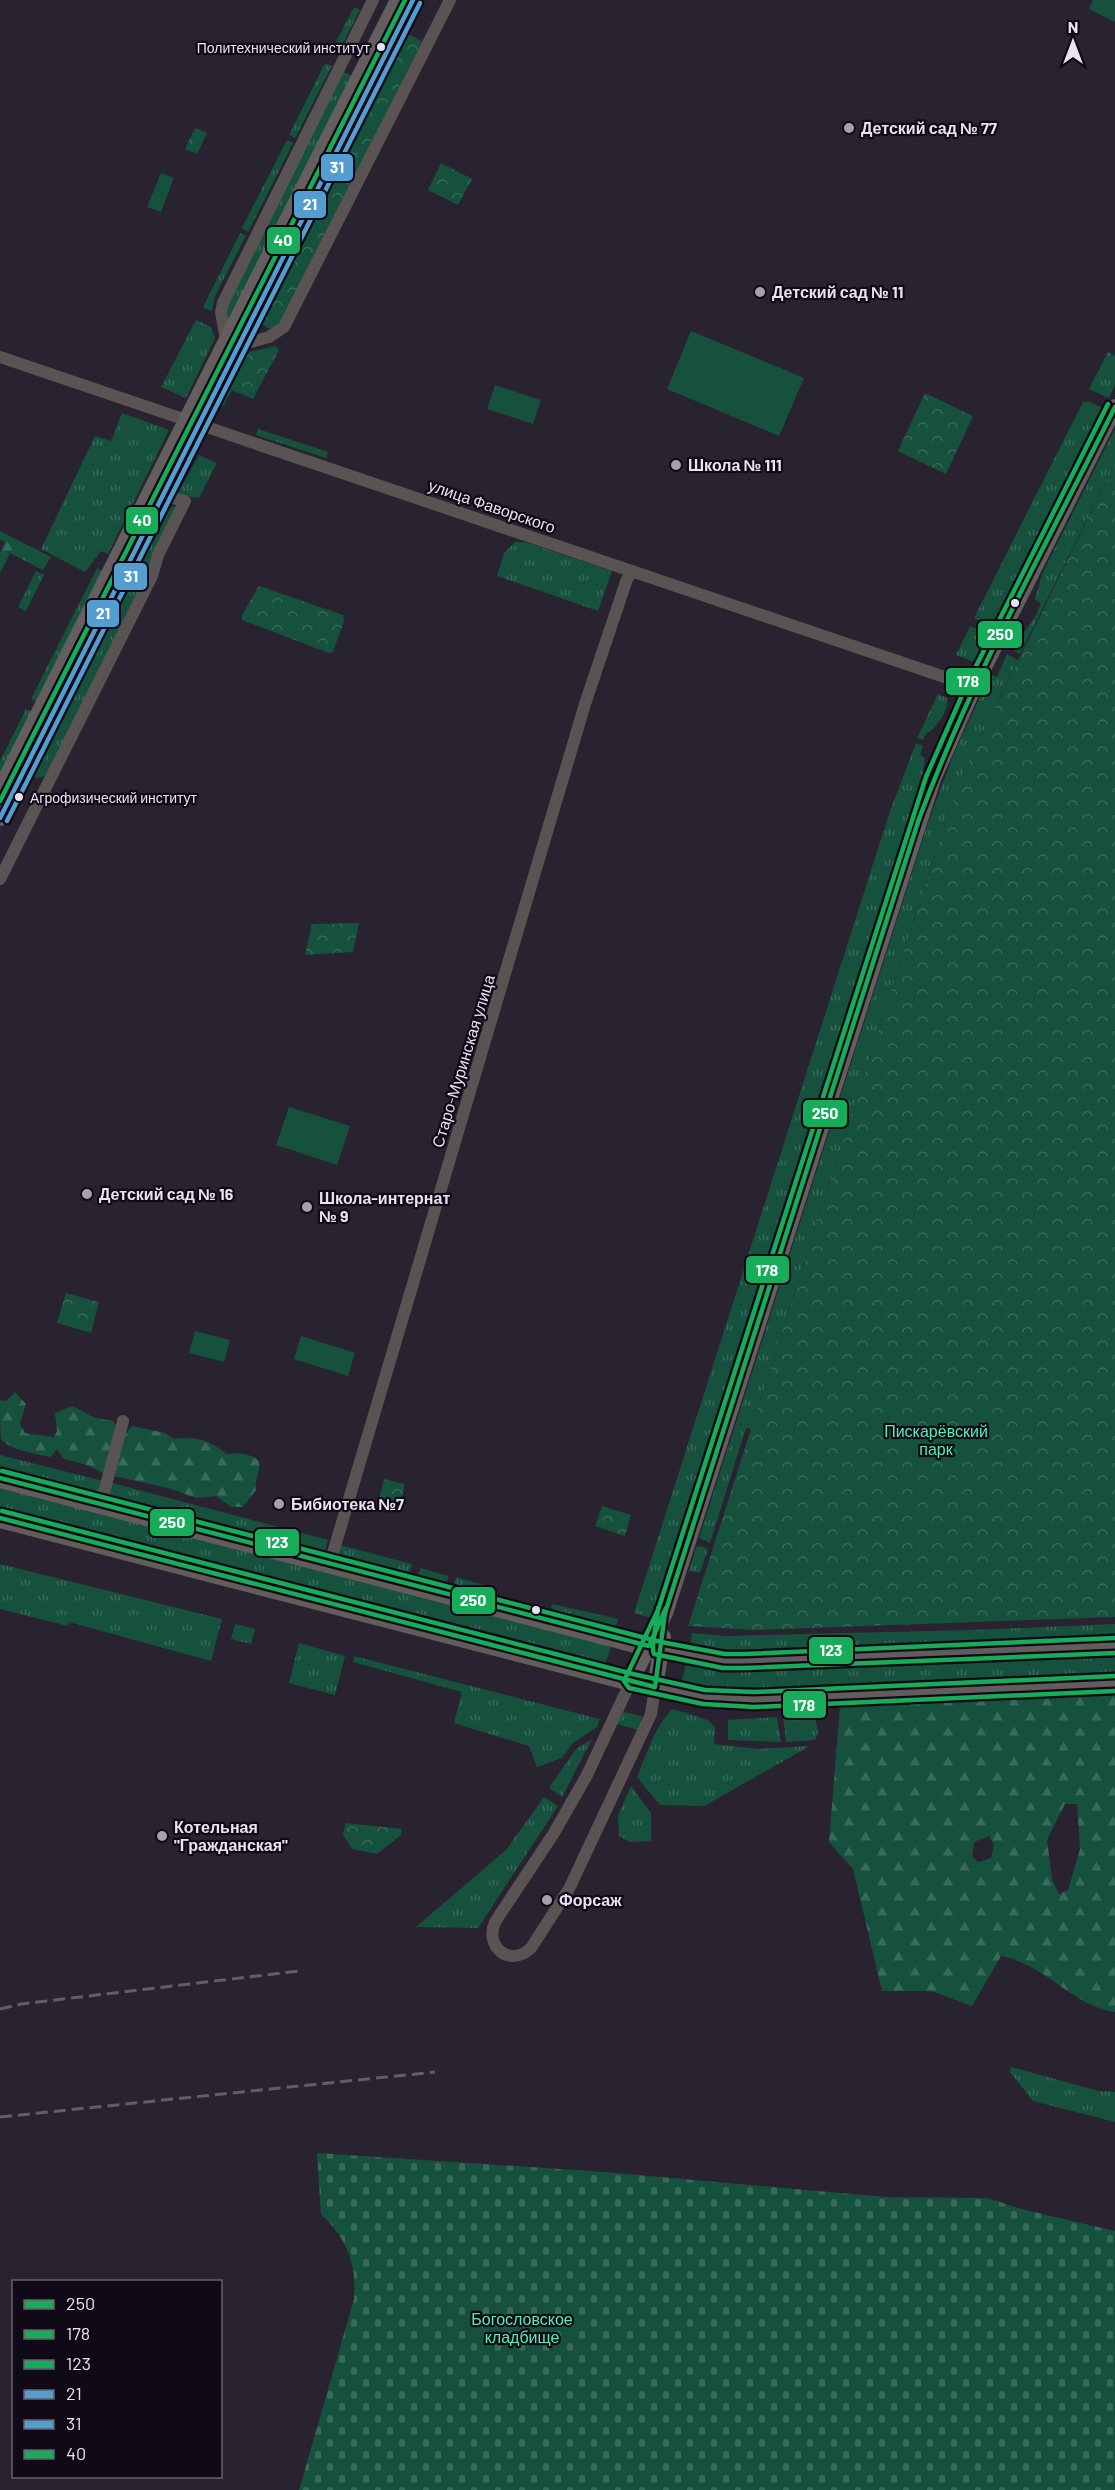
<svg xmlns="http://www.w3.org/2000/svg" width="1115" height="2490" viewBox="0 0 1115 2490" font-family="Barlow,sans-serif">
<defs>
<pattern id="grass-tufts" width="24" height="20" patternUnits="userSpaceOnUse" patternTransform="scale(1.5)"><rect width="24" height="20" fill="#15513d"/><path d="M3 7l-1-3M5 7V3M7 7l1-3M15 17l-1-3M17 17v-4M19 17l1-3" fill="none" stroke="#376a5a"/></pattern>
<pattern id="forest-firs" width="22" height="20" patternUnits="userSpaceOnUse" patternTransform="scale(1.5)"><rect width="22" height="20" fill="#15513d"/><path d="M5 1l3.5 6h-7zM16 11l3.5 6h-7z" fill="#376a5a"/></pattern>
<pattern id="cemetery-stones" width="16" height="16" patternUnits="userSpaceOnUse" patternTransform="scale(1.5)"><rect width="16" height="16" fill="#15513d"/><path d="M2 7V4a2 2 0 0 1 4 0v3zM10 15v-3a2 2 0 0 1 4 0v3z" fill="#376a5a"/></pattern>
<pattern id="park-crowns" width="20" height="18" patternUnits="userSpaceOnUse" patternTransform="scale(1.5)"><rect width="20" height="18" fill="#15513d"/><path d="M2 6a3 3 0 1 1 6 0M12 15a3 3 0 1 1 6 0" fill="none" stroke="#376a5a"/></pattern>
</defs>
<rect width="100%" height="100%" fill="#29232f"/>
<path fill="url(#grass-tufts)" d="M354 7 360 10 342 45 336 42Z
M325 63 332 66 295 138 289 135Z
M344 72 354 77 230 319H228L227 305Z
M287 140 293 143 248 232 242 228Z
M240 233 246 236 215 296 212 311 203 307Z
M196 320 211 327 215 338 186 398 161 387Z
M1108 352 1115 356V385L1109 398 1089 389Z
M1083 402H1090L1103 408 993 627 974 618Z
M122 413 169 430 108 554 101 551 85 572 41 549 95 436 111 441Z
M258 429 328 452 326 458 256 435Z
M1115 429V463L1020 654 1011 649 1034 619 1041 603 1035 600 1042 574Z
M199 455 217 463 199 498 177 495Z
M174 506 176 508 147 575 45 776 36 778 29 774 149 537 169 508Z
M515 542H525L612 571 598 611 497 576 504 553Z
M97 568 103 571 37 702 31 699Z
M36 571 44 575 26 611 18 607Z
M970 626 989 635 975 662 956 655Z
M1007 654 1018 660 963 773 945 823 751 1429 746 1428 710 1543 699 1538 929 820 954 753 991 674 997 677Z
M938 694 947 698C949 710 938 724 930 732H927L923 740 917 738Z
M26 709 32 712 0 775V761Z
M916 743 923 746 920 755 925 758 922 781 652 1618 634 1613 890 811Z
M0 1455 103 1481 99 1495 0 1469Z
M112 1483 328 1540 324 1553 108 1497Z
M0 1487 611 1646 605 1666 0 1509Z
M340 1545 412 1564 409 1576 337 1556Z
M700 1546 708 1549 700 1573 689 1571 696 1547Z
M0 1564 222 1619 211 1661 69 1622 68 1626 0 1609Z
M421 1568 448 1576 447 1584 454 1585 456 1577 487 1586 485 1596 416 1578Z
M552 1604 618 1619 615 1630 567 1617 551 1608Z
M235 1624 255 1629 251 1644 231 1639Z
M1115 1624V1635L761 1652 690 1647 692 1633 726 1636 971 1630Z
M299 1643 345 1656 335 1695 289 1683Z
M1115 1653V1673L754 1691 681 1684 686 1664Z
M354 1656 600 1719 597 1727 573 1743 562 1758 537 1767 529 1746 454 1723 462 1692 353 1662Z
M796 1707 815 1718 818 1732 815 1740 786 1742 782 1708Z
M673 1709 708 1720 715 1728 714 1744 759 1749 810 1746 704 1806 660 1805 637 1777C645 1758 657 1721 673 1709Z
M623 1712 642 1716 638 1730 617 1724Z
M777 1717 781 1742 728 1740V1720Z
M592 1739 562 1797 549 1788 576 1749Z
M631 1786 651 1813V1841L630 1842 619 1836 618 1815Z
M544 1797 558 1806 478 1928 416 1927 506 1850Z
M1011 2067 1099 2091 1115 2092V2122L1033 2101 1010 2072Z"/>
<path fill="url(#forest-firs)" fill-rule="evenodd" d="M0 531 51 557 43 570 10 553 0 573V552L5 542 0 539Z
M15 1392 26 1404 20 1424 25 1433 54 1437 57 1431 55 1413 73 1406 95 1418 113 1421 123 1437 132 1426 165 1433 174 1439C197 1436 208 1440 227 1454 240 1453 249 1453 259 1461 261 1472 254 1479 256 1490L243 1507H231L216 1496 196 1498 168 1488 105 1474 87 1465 64 1459 57 1449 51 1457C39 1455 7 1449 1 1439 0 1431 0 1410 0 1400L6 1401Z
M1115 1692V2012C1073 2006 1045 1964 1001 1956L972 2006 931 1991H882L853 1869 829 1842 840 1706ZM1065 1804H1077L1080 1849 1068 1890 1059 1894 1052 1879 1047 1840ZM989 1836 994 1845 991 1858 978 1862 972 1856 974 1842Z"/>
<path fill="url(#cemetery-stones)" d="M317 2153 605 2172 885 2197 988 2198 1021 2209 1115 2231V2490H299L354 2299C357 2264 347 2239 321 2214Z"/>
<path fill="url(#park-crowns)" d="M404 32 422 41 282 320 272 330 259 323Z
M195 128 207 133 197 154 185 149Z
M441 163 472 179 458 205 428 190Z
M276 346 279 350 253 399 232 390 224 405 220 407 219 403 242 356 249 352Z
M925 393 973 416 946 474 898 451Z
M1115 463V1617L754 1630 688 1626 945 823 963 773Z
M259 586 343 615 344 621 333 652 329 653 242 620V615Z
M359 923 353 952 305 955 312 924Z
M66 1293 99 1302 91 1333 57 1323Z
M384 1479 405 1484 400 1505 379 1500Z
M602 1506 631 1515 625 1536 595 1526Z
M346 1823 402 1829 401 1835 377 1854 352 1849 343 1835Z"/>
<path fill="#15513d" d="M1093 0H1115V22L1089 9Z
M161 173 174 178 161 212 147 207Z
M691 331 804 378 779 436 667 389Z
M495 385 541 400 533 424 487 409Z
M289 1107 350 1126 337 1165 276 1145Z
M195 1331 230 1340 224 1362 189 1353Z
M301 1336 355 1353 348 1376 294 1359Z"/>
<g fill="none" stroke-linecap="round" stroke-linejoin="round">
<path stroke="#595354" stroke-width="12" d="M226 340 221 312 223 303 373 0
M240 345 269 337 284 327 450 0
M0 357 974 687
M0 879 152 576 158 555 185 501 164 496
M101 1504 123 1421
M330 1563 585 704 627 579 633 571
M631 1681 587 1775 554 1833 495 1922C484 1947 510 1968 531 1948L569 1889 651 1714 655 1687"/>
<path stroke="#645e5e" stroke-width="16" d="M0 790 398 0
M0 818 413 0
M631 1681 665 1613 933 779 974 687 1115 407
M655 1687 663 1637"/>
<path stroke="#635c5d" stroke-width="20" d="M0 1478 659 1649 724 1661H744L1115 1645
M0 1518 631 1681 704 1697 754 1700 1115 1683"/>
<path stroke="#635e63" stroke-width="3" stroke-dasharray="12 6" stroke-linecap="butt" d="M0 2009 21 2004 299 1971
M0 2117 435 2072"/>
<g stroke="#0f0a15" stroke-width="9">
<path id="bus-1" d="M0 1478 649 1646 666 1608
M0 1518 655 1687 665 1613 919 819C972 677 1047 543 1115 407"/>
</g>
<g stroke="#0f0a15" stroke-width="9">
<path id="bus-2" d="M1108 404 967 684 926 777 658 1610 624 1681 629 1688 703 1704 754 1707 1115 1691
M658 1608C658 1620 650 1647 654 1654L723 1668H744L1115 1653"/>
</g>
<g stroke="#0f0a15" stroke-width="9">
<path id="bus-3" d="M2 1471 661 1642 725 1654H744L1115 1638
M2 1511 633 1674 705 1690 754 1692 1115 1676"/>
</g>
<g stroke="#0f0a15" stroke-width="9">
<path id="bus-4" d="M0 818 413 0"/>
</g>
<g stroke="#0f0a15" stroke-width="9">
<path id="bus-5" d="M7 821 420 3"/>
</g>
<g stroke="#0f0a15" stroke-width="9">
<path id="bus-6" d="M0 801 405 0"/>
</g>
<use href="#bus-1" stroke="#16ac5a" stroke-width="4.5"/>
<use href="#bus-2" stroke="#16ac5a" stroke-width="4.5"/>
<use href="#bus-3" stroke="#16ac5a" stroke-width="4.5"/>
<use href="#bus-4" stroke="#549dd1" stroke-width="4.5"/>
<use href="#bus-5" stroke="#549dd1" stroke-width="4.5"/>
<use href="#bus-6" stroke="#16ac5a" stroke-width="4.5"/>
</g>
<g fill="#e9e2f2" stroke="#0f0a15" stroke-width="2">
<circle cx="381" cy="47" r="5"/>
<circle cx="1015" cy="603" r="5"/>
<circle cx="19" cy="797" r="5"/>
<circle cx="536" cy="1610" r="5"/>
</g>
<g fill="#a69fae" stroke="#0f0a15" stroke-width="2">
<circle cx="849" cy="128" r="6"/>
<circle cx="760" cy="292" r="6"/>
<circle cx="676" cy="465" r="6"/>
<circle cx="87" cy="1194" r="6"/>
<circle cx="307" cy="1207" r="6"/>
<circle cx="279" cy="1504" r="6"/>
<circle cx="162" cy="1836" r="6"/>
<circle cx="547" cy="1900" r="6"/>
</g>
<g text-anchor="middle" stroke-width="4.5" stroke-linejoin="round" paint-order="stroke">
<g font-size="14" fill="#e9e2f2" stroke="#0f0a15" text-anchor="end">
<text x="370" y="53">Политехнический институт</text>
<text x="30" y="803" text-anchor="start">Агрофизический институт</text>
</g>
<g font-size="16" font-weight="bold" fill="#e9e2f2" stroke="#0f0a15" text-anchor="start">
<text x="861" y="134">Детский сад № 77</text>
<text x="772" y="298">Детский сад № 11</text>
<text x="688" y="471">Школа № 111</text>
<text x="99" y="1200">Детский сад № 16</text>
<text x="319" y="1204">Школа-интернат<tspan x="319" dy="18">№ 9</tspan></text>
<text x="291" y="1510">Бибиотека №7</text>
<text x="174" y="1833">Котельная<tspan x="174" dy="18">"Гражданская"</tspan></text>
<text x="559" y="1906">Форсаж</text>
</g>
<g font-size="16" fill="#e9e2f2" stroke="#0f0a15">
<text transform="translate(492 506) rotate(19)" y="6">улица Фаворского</text>
<text transform="translate(463 1061) rotate(-73)" y="6">Старо-Муринская улица</text>
</g>
<g font-size="16" fill="#56edb5" stroke="#0f0a15">
<text x="936" y="1437">Пискарёвский<tspan x="936" dy="18">парк</tspan></text>
<text x="522" y="2325">Богословское<tspan x="522" dy="18">кладбище</tspan></text>
</g>
</g>
<g stroke="#0f0a15" stroke-width="2">
<rect x="320" y="153" width="34" height="29" rx="6" fill="#549dd1"/>
<rect x="293" y="190" width="34" height="29" rx="6" fill="#549dd1"/>
<rect x="266" y="226" width="35" height="29" rx="6" fill="#16ac5a"/>
<rect x="125" y="506" width="34" height="29" rx="6" fill="#16ac5a"/>
<rect x="113" y="562" width="35" height="29" rx="6" fill="#549dd1"/>
<rect x="86" y="599" width="34" height="29" rx="6" fill="#549dd1"/>
<rect x="977" y="620" width="46" height="29" rx="6" fill="#16ac5a"/>
<rect x="945" y="667" width="46" height="29" rx="6" fill="#16ac5a"/>
<rect x="802" y="1099" width="46" height="29" rx="6" fill="#16ac5a"/>
<rect x="745" y="1255" width="45" height="29" rx="6" fill="#16ac5a"/>
<rect x="149" y="1508" width="46" height="29" rx="6" fill="#16ac5a"/>
<rect x="254" y="1528" width="46" height="29" rx="6" fill="#16ac5a"/>
<rect x="451" y="1586" width="45" height="29" rx="6" fill="#16ac5a"/>
<rect x="808" y="1636" width="46" height="29" rx="6" fill="#16ac5a"/>
<rect x="782" y="1690" width="45" height="29" rx="6" fill="#16ac5a"/>
</g>
<g font-size="16" text-anchor="middle" font-weight="bold" fill="#fff">
<text x="337" y="173">31</text>
<text x="310" y="210">21</text>
<text x="283" y="246">40</text>
<text x="142" y="526">40</text>
<text x="131" y="582">31</text>
<text x="103" y="619">21</text>
<text x="1000" y="640">250</text>
<text x="968" y="687">178</text>
<text x="825" y="1119">250</text>
<text x="767" y="1276">178</text>
<text x="172" y="1528">250</text>
<text x="277" y="1548">123</text>
<text x="473" y="1606">250</text>
<text x="831" y="1656">123</text>
<text x="804" y="1711">178</text>
</g>
<rect x="12" y="2280" width="210" height="198" fill="#0f0a15" stroke="#66606d" stroke-width="1.5"/>
<rect x="24" y="2300" width="30" height="9" fill="#16ac5a" stroke="#66606d" stroke-width="1.5"/>
<text x="66" y="2310" font-size="18" fill="#e9e2f2">250</text>
<rect x="24" y="2330" width="30" height="9" fill="#16ac5a" stroke="#66606d" stroke-width="1.5"/>
<text x="66" y="2340" font-size="18" fill="#e9e2f2">178</text>
<rect x="24" y="2360" width="30" height="9" fill="#16ac5a" stroke="#66606d" stroke-width="1.5"/>
<text x="66" y="2370" font-size="18" fill="#e9e2f2">123</text>
<rect x="24" y="2390" width="30" height="9" fill="#549dd1" stroke="#66606d" stroke-width="1.5"/>
<text x="66" y="2400" font-size="18" fill="#e9e2f2">21</text>
<rect x="24" y="2420" width="30" height="9" fill="#549dd1" stroke="#66606d" stroke-width="1.5"/>
<text x="66" y="2430" font-size="18" fill="#e9e2f2">31</text>
<rect x="24" y="2450" width="30" height="9" fill="#16ac5a" stroke="#66606d" stroke-width="1.5"/>
<text x="66" y="2460" font-size="18" fill="#e9e2f2">40</text>
<g transform="translate(1073 42)" stroke="#0f0a15" stroke-width="4.5" paint-order="stroke">
<path d="M0-4.5L10 22L0 15L-10 22Z" fill="#e9e2f2"/>
<text y="-9" font-size="16" font-weight="bold" text-anchor="middle" fill="#e9e2f2">N</text>
</g>
</svg>
